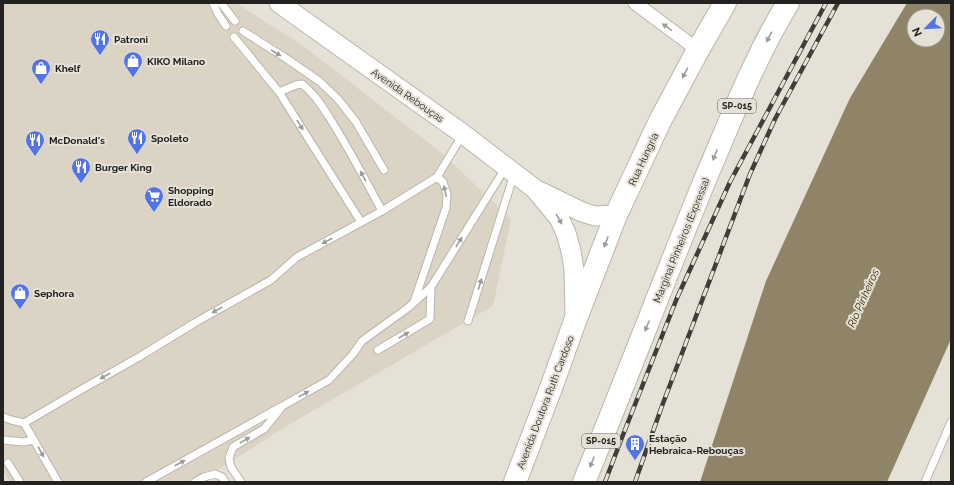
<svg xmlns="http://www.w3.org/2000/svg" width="954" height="485" viewBox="0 0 954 485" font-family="Raleway,sans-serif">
<rect width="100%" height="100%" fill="#e5e1d7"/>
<path fill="#dbd4c4" d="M3 3H236L302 45 443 154 511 219 493 306 280 430 232 461 195 482H10L3 471Z"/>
<path fill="#8f8467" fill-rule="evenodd" d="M907 3H951V339L887 482H700L766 281 850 98ZM914 16H938V40H914Z"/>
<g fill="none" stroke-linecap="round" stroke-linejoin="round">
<g stroke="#b9b6ac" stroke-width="9">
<path id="lane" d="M213 3 218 14 226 26
M221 3 235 21
M243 31 287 59 319 81 338 99 356 122 384 170
M234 37 279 92 361 222
M279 92 296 85 302 84C314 93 321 105 329 117 348 147 365 179 382 211
M414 302 446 208 447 194 443 182 437 177
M468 321 514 174
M378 350 430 319 431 287
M3 417 11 420 24 423 77 392 139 357 196 322 271 280 297 257 382 211 437 177 463 134
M24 423 58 482
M3 440 23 442 34 440
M8 463 20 482
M146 482 329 380 353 354 362 341 409 307 431 287 506 167
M195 482 204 477 215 474 222 477 225 482
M241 482 231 467 229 458 233 447 264 429 281 408
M925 482 951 422"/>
</g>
<g stroke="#b9b6ac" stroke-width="15">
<path id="street" d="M635 3 698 50"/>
</g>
<g stroke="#b9b6ac" stroke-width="21">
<path id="secondary" d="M279 3 463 134 535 189 559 218 566 233 571 251 574 269 575 316
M541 192 582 212 595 216 616 215"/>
</g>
<g stroke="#b9b6ac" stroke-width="24">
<path id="highway" d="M515 482 551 388 575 321 616 215 660 121 698 50 725 3
M584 482C626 380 665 277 707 175 732 117 755 57 788 3"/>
</g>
<use href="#lane" stroke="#fff" stroke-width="7"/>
<use href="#street" stroke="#fff" stroke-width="13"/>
<use href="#secondary" stroke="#fff" stroke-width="19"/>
<use href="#highway" stroke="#fff" stroke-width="22"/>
<g stroke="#3f3e39" stroke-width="4.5">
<path id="rail" d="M605 482 621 440 677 298 730 182 826 3
M635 482 662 406 750 174 775 119 838 3"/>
</g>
<use href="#rail" stroke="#e5e1d7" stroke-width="3" stroke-dasharray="9" stroke-linecap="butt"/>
</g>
<defs><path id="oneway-solid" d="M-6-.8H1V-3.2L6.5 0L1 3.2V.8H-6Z"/></defs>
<g fill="#9c9c9a">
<use href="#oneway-solid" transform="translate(667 27) rotate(-144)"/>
<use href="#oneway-solid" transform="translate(769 37) rotate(118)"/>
<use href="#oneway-solid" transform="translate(276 53) rotate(31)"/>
<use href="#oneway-solid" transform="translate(685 73) rotate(118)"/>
<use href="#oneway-solid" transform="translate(300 125) rotate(58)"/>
<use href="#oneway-solid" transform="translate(715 155) rotate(113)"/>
<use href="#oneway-solid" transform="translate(363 176) rotate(-119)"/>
<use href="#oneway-solid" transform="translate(445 191) rotate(-102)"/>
<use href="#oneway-solid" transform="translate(559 219) rotate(60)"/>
<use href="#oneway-solid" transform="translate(327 241) rotate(152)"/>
<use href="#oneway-solid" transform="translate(459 242) rotate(-58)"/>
<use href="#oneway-solid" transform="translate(606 242) rotate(111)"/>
<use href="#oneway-solid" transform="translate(480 284) rotate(-73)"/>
<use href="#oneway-solid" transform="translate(217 310) rotate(151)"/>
<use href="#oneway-solid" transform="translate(647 326) rotate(112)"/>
<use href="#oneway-solid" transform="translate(404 335) rotate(-30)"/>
<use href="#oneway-solid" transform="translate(105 376) rotate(151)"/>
<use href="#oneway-solid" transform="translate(304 394) rotate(-29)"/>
<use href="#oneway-solid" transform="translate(245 440) rotate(-31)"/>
<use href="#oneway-solid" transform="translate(41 452) rotate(61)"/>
<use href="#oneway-solid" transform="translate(592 462) rotate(112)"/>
<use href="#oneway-solid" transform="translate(180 463) rotate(-28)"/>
</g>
<defs>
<g id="restaurant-pin" transform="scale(1)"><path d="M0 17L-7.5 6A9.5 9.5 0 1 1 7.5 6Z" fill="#5374e9" stroke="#e5e1d7"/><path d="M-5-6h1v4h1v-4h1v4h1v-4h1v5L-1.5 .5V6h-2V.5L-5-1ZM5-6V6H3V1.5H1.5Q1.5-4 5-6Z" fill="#fff"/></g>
<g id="shop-pin" transform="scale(1)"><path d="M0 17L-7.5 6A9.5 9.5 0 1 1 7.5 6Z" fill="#5374e9" stroke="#e5e1d7"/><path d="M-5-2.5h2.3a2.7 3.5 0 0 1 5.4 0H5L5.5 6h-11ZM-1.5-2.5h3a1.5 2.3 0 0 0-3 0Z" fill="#fff"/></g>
<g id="supermarket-pin" transform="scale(1)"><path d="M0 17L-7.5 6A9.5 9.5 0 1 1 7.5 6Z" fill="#5374e9" stroke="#e5e1d7"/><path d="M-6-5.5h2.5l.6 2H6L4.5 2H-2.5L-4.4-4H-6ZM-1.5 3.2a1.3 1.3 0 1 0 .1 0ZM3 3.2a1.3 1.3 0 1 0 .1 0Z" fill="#fff"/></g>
<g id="building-pin" transform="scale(1)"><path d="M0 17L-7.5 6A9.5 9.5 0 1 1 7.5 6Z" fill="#5374e9" stroke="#e5e1d7"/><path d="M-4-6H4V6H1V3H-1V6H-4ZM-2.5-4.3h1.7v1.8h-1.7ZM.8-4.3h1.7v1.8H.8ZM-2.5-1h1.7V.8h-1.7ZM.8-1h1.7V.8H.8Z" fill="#fff"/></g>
</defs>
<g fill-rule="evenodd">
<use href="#restaurant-pin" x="100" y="39"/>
<use href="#shop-pin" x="133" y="61"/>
<use href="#shop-pin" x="41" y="68"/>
<use href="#restaurant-pin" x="137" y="138"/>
<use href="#restaurant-pin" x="35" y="140"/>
<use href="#restaurant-pin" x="81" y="167"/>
<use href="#supermarket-pin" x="154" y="196"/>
<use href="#shop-pin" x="20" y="293"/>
<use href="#building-pin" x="635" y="444"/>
</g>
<g text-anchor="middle" stroke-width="4" stroke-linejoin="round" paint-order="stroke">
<g fill="#e5e1d7" stroke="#5d5b56" stroke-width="1">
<rect x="718" y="99" width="38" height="14" rx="3"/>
<rect x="582" y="434" width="38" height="14" rx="3"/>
</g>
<g font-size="9" font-weight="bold" fill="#23221e">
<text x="737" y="109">SP-015</text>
<text x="601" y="444">SP-015</text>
</g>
<g font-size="10" font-weight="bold" fill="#23221e" stroke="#e5e1d7" text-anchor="start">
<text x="114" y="43">Patroni</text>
<text x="147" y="65">KIKO Milano</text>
<text x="55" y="72">Khelf</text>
<text x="151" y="142">Spoleto</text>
<text x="49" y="144">McDonald's</text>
<text x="95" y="171">Burger King</text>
<text x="168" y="194">Shopping<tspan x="168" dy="12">Eldorado</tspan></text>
<text x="34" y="297">Sephora</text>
<text x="649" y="442">Estação<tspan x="649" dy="12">Hebraica-Rebouças</tspan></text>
</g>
<g font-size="10" fill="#23221e" stroke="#e5e1d7">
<text transform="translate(408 95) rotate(35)" y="4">Avenida Rebouças</text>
<text transform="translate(643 159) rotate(-65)" y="4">Rua Hungria</text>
<text transform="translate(681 240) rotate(-68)" y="4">Marginal Pinheiros (Expressa)</text>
<text transform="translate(545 402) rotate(-69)" y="4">Avenida Doutora Ruth Cardoso</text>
</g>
<g font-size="11" font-style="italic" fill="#3b2d04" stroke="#e5e1d7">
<text transform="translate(863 298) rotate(-66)" y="4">Rio Pinheiros</text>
</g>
</g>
<rect width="954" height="485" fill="none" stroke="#23221e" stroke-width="8"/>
<g transform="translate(926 28) rotate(246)"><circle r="19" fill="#e5e1d7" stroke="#97958d"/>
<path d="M0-3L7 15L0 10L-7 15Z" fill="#5374e9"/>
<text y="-6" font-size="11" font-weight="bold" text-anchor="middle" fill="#23221e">N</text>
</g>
</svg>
